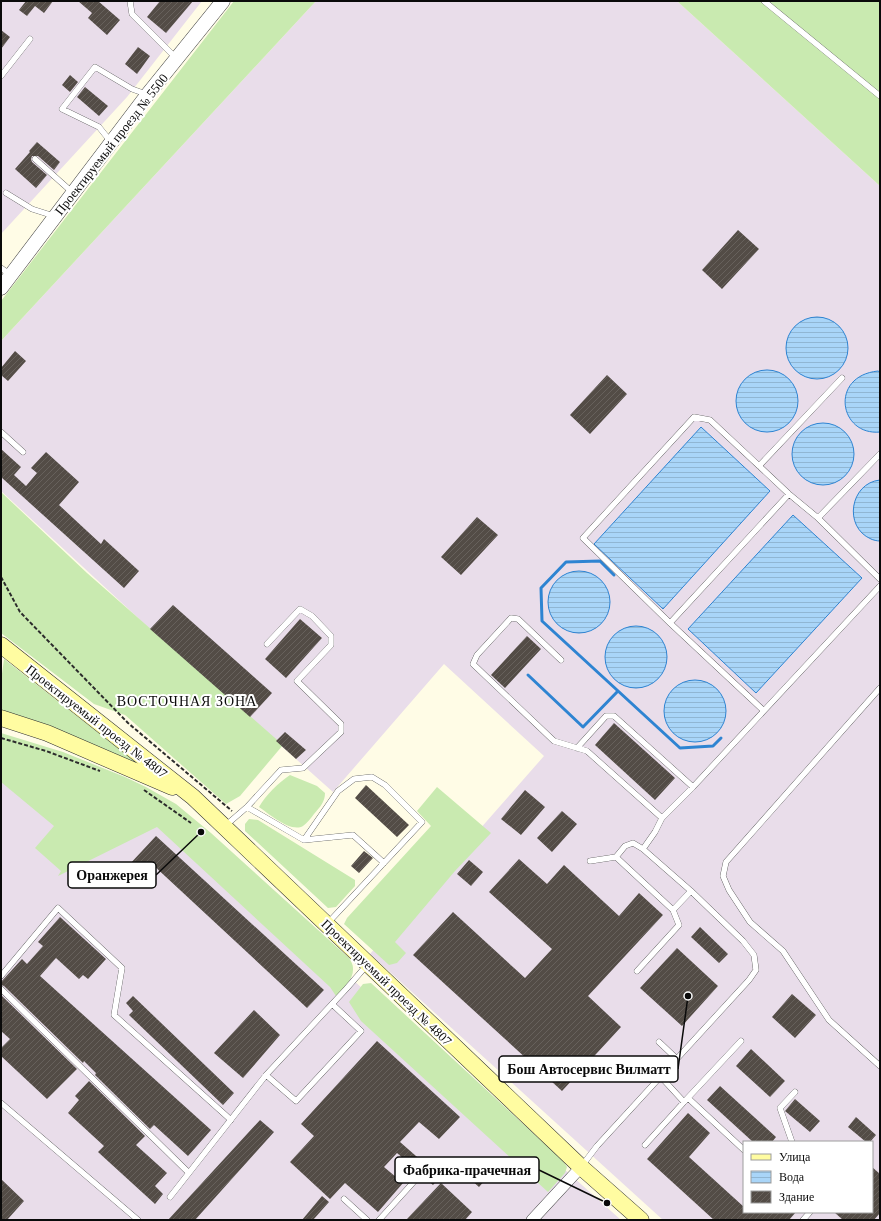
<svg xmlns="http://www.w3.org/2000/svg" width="881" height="1221" viewBox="0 0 881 1221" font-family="'Times New Roman',serif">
<defs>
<pattern id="water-rules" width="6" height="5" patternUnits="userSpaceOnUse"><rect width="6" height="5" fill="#a9d5f8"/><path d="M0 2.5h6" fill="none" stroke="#90b6d3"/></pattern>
<pattern id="building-hatch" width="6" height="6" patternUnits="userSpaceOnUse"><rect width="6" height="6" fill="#534c46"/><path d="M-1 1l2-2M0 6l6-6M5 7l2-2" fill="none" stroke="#67615c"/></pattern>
</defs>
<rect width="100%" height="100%" fill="#fffce6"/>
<path fill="#e9ddea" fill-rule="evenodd" d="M1 1H202L127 97 1 234Z
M316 1H677L880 186V1220H663L370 954 544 756 444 664 333 792 150 629 1 491V341ZM744 1142H872V1212H744Z
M1 748 119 797 218 859 621 1220H1Z"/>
<path fill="#c9eab0" d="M234 1H316L1 341V301Z
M677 1H880V186Z
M1 492 87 573 283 745 240 796 226 804 125 715 94 704 1 633Z
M4 659 138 764 1 712V681Z
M1 733 63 752 125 777 146 787 176 804 211 833 349 958C351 961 353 965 353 968 354 979 343 989 336 996L330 987 157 827 58 876 61 871 35 848 54 826 1 782Z
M290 775 317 786 325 793C325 802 320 807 314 814 311 818 307 823 303 826 291 833 269 814 259 807 266 795 278 783 290 775Z
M437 787 491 833 455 871 395 942 406 953 397 963 389 965 344 924 347 918 431 826 417 811Z
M249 819 258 820 355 880V886L336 907 328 908 245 831V824Z
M371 983 563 1161 567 1167 565 1173 548 1192 361 1021 349 1002 363 984Z"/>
<path fill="url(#water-rules)" stroke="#2e84d2" d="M786 348a31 31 0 1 1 62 0a31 31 0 1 1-62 0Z
M736 401a31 31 0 1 1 62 0a31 31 0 1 1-62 0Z
M878 371 880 372V432C839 436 829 376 878 371Z
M792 454a31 31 0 1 1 62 0a31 31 0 1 1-62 0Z
M701 427 770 491 663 609 594 544Z
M880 480V541C877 541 873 540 871 539 843 527 850 483 880 480Z
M793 515 862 578 756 693 688 629Z
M548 602a31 31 0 1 1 62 0a31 31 0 1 1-62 0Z
M605 657a31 31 0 1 1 62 0a31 31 0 1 1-62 0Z
M664 711a31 31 0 1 1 62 0a31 31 0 1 1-62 0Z"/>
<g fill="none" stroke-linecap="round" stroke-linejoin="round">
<path stroke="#2e84d2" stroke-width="3" d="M614 575 600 561 566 562 541 588 542 621 680 748 713 746 721 738
M528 675 583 727 618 691"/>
</g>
<path fill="url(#building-hatch)" d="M26 1H53L44 13 35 6 27 16 19 10Z
M78 1H98L120 20 107 35 88 18 92 13Z
M160 1H193L166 33 147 17Z
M1 30 10 37 1 49Z
M138 47 150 56 137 74 125 64Z
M70 75 78 82 70 92 62 85Z
M85 87 108 106 99 116 77 97Z
M37 142 60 162 54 170 38 156H32L31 159 32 162 47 175 36 188 15 169 30 152 29 151Z
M738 230 759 249 722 289 702 270Z
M15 351 26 361 8 381 1 375V368Z
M607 375 627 394 590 434 570 415Z
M1 449 21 467 14 475 26 486 37 473 31 468 46 452 79 482 59 505 101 544 104 539 139 571 124 588 1 477Z
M477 517 498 535 461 575 441 557Z
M173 605 272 693 250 717 150 629Z
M300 619 322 638 286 678 265 659Z
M527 636 541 649 505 688 491 675Z
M614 723 675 778 655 800 595 745Z
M285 732 306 750 296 759 276 741Z
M366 785 409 825 397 837 355 798Z
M525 790 545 807 521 835 501 819Z
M562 811 577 824 552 852 537 838Z
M156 836 324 990 307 1008 152 864 140 877 128 866Z
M364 851 373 858 359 873 351 866Z
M519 859 547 884 564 865 619 916 639 893 663 915 588 996 621 1027 562 1091 413 955 453 912 525 978 552 949 489 892Z
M469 860 483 872 471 886 457 874Z
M60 917 106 959 88 979 83 975 79 979 56 958 40 976 211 1130 188 1156 154 1125 150 1129 95 1075 96 1073 84 1061 83 1063 4 986 1 985V982L22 959 27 964 43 946 38 942Z
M700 927 728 954 719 963 691 937Z
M677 948 718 986 682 1026 640 988Z
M792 994 816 1015 795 1038 772 1017Z
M1 995 77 1069 47 1099 1 1056V1048L10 1039 1 1031Z
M133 996 234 1093 223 1105 129 1015 133 1011 126 1003Z
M254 1010 280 1035 243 1078 214 1053Z
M377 1041 460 1117 439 1139 419 1122 400 1142 440 1177 433 1185 424 1177 423 1172 418 1171 397 1153 384 1167 403 1183 378 1212 345 1183 330 1199 290 1162 314 1136 301 1124Z
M751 1049 785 1081 770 1097 736 1066Z
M89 1081 145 1136 136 1145 167 1173 155 1186 163 1194 155 1204 98 1152 104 1146 68 1113 79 1100 75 1096Z
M720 1086 776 1137 772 1142H753L707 1100Z
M795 1099 820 1121 810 1132 785 1111Z
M688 1113 710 1133 689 1157 744 1207V1212H796L789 1220H714L647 1159Z
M856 1117 876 1135 870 1142H866L848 1127Z
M260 1120 274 1132 195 1220H168Z
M484 1163 493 1171 479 1187 469 1178Z
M872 1167 880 1174V1213L874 1220H843L834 1212H872Z
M1 1179 24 1201 7 1220H1Z
M441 1183 472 1212 465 1220H406Z
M322 1196 329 1202 313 1220H302Z"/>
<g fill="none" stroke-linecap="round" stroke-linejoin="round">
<g stroke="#3d3d3d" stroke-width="6">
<path id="service" d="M130 1 132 14 176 58
M764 1 880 96
M1 76 30 39
M111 142 99 127 62 109 95 67 132 89 146 94
M35 159 72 192
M6 193 32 209 54 216
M1 268 11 275
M1 432 23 452
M880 454 818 518 880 579
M759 466 842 378
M670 623 789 494
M561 660 518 619 511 618 477 655 473 664 554 741 587 751 662 818
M880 688 726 862 723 876 729 890 750 922 783 951 829 1020 880 1066
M763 710 670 623 583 538 694 417 710 420 789 494 818 518
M577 748 606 716H614L693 787
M247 807 304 840 338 791 354 779 372 777 385 785 422 822 327 924
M225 826 247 807 281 770 303 768 341 732V724L297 681 331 645V636L312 616 300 609 267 644
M304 840 353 835 384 863
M643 849 655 832 662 818 693 787 880 586
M590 861 616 857
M673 910 691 891
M1 976 58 908 122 968 114 1015 231 1120
M1 989 189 1173
M659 1042 677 1059
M266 1075 296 1101 361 1031 332 1004
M661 1077 684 1102 741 1041
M688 1098 744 1150
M1 1103 138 1220
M792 1142 780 1108 795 1092
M645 1145 684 1102
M581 1167 597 1146 749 980 756 970 754 955 743 941 691 891 643 849 633 843 625 846 616 857 673 910 679 925 637 971
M170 1197 266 1075 347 988 367 965
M344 1199 367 1220
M379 1220 420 1175
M803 1220 810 1212"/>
</g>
<g stroke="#3d3d3d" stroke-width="12">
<path id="minor" d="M532 1220 581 1167"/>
</g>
<g stroke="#3d3d3d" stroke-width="15">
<path id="tertiary" d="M1 288 148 94 223 1"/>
</g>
<g stroke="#2c2c2c" stroke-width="17">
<path id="secondary" d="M1 645 193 797 581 1167 641 1220
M1 718 47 733 172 787"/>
</g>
<path stroke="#2c2c2c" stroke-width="2" stroke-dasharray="4 2" stroke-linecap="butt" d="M1 577 20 612 128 723 232 811
M1 738 46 751 100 771
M144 790 191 823"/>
<use href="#service" stroke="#fff" stroke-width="5.5"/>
<use href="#minor" stroke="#fff" stroke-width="11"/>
<use href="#tertiary" stroke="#fff" stroke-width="14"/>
<use href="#secondary" stroke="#fffca1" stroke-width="16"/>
</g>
<g text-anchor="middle" stroke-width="4" stroke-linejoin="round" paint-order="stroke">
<g font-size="13" fill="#0a0a0a" stroke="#fff">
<text transform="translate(111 144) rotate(-52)" y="5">Проектируемый проезд № 5500</text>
<text transform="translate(97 721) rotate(38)" y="5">Проектируемый проезд № 4807</text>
<text transform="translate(387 982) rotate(44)" y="5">Проектируемый проезд № 4807</text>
</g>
<g font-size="14" letter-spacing="1" fill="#0a0a0a" stroke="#fff">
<text x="187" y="706">ВОСТОЧНАЯ ЗОНА</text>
</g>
</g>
<path fill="none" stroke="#0a0a0a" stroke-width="1.5" d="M201 832L156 875M688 996L678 1069M607 1203L539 1170"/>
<g fill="#0a0a0a" stroke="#fff" stroke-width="1.5">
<circle cx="201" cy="832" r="4"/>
<circle cx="688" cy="996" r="4"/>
<circle cx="607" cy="1203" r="4"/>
</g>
<g fill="#fff" stroke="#0a0a0a" stroke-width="1.5">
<rect x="68" y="862" width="88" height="26" rx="4"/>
<rect x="499" y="1056" width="179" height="26" rx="4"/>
<rect x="395" y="1157" width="144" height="26" rx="4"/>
</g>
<g font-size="14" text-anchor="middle" font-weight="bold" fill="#0a0a0a">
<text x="112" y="880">Оранжерея</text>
<text x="589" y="1074">Бош Автосервис Вилматт</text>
<text x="467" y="1175">Фабрика-прачечная</text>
</g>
<rect width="881" height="1221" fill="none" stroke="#0a0a0a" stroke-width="4"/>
<rect x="743" y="1141" width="130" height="72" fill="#ffffff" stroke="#9d9d9d"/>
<rect x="751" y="1154" width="20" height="6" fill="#fffca1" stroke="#9d9d9d"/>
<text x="779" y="1161" font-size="12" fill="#0a0a0a">Улица</text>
<rect x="751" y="1171" width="20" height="12" fill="url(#water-rules)" stroke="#9d9d9d"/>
<text x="779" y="1181" font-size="12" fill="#0a0a0a">Вода</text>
<rect x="751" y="1191" width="20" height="12" fill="url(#building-hatch)" stroke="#9d9d9d"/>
<text x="779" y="1201" font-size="12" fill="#0a0a0a">Здание</text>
</svg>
